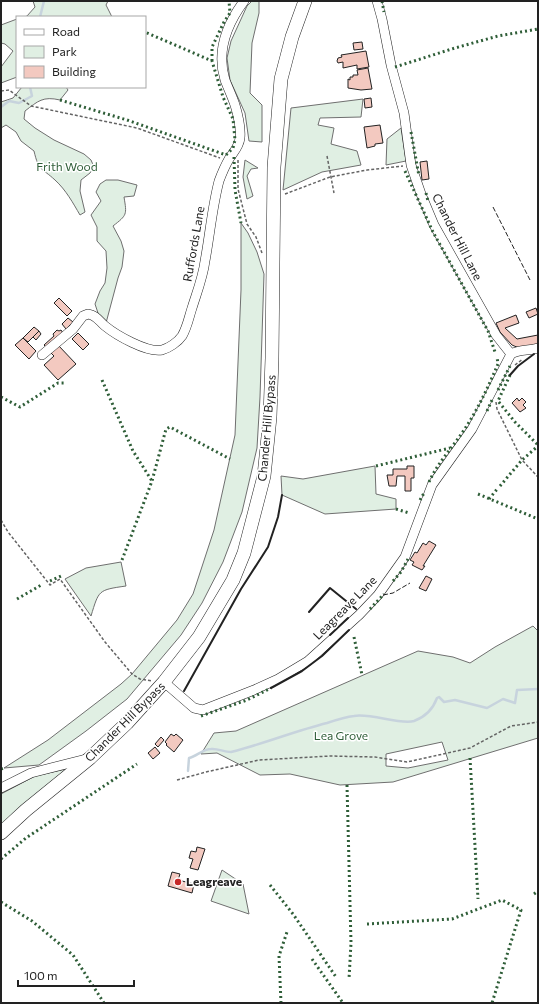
<svg xmlns="http://www.w3.org/2000/svg" width="539" height="1004" viewBox="0 0 539 1004" font-family="Commissioner,sans-serif">
<rect width="100%" height="100%" fill="#fff"/>
<path fill="#e0efe3" stroke="#6f6f6f" fill-rule="evenodd" d="M33 1H108L106 5 112 17H25L27 16 35 7Z
M252 1H259V13L252 43 250 93 262 105V142L249 141 245 113 230 80 227 58 231 41 247 6Z
M17 19V77L1 83V67L13 51 5 44 1 43V25Z
M22 87H66L68 90 60 100C43 96 38 101 25 111L24 119 35 128 54 140 84 154 91 160 94 167 90 173 81 180 80 191 85 212 80 215C73 203 66 190 55 180 41 167 39 172 34 151L21 141 16 132 6 125 1 128V102L13 98Z
M363 99 361 117 320 118 318 125 334 128 331 144 357 151 361 165 322 172 283 190 291 108Z
M401 128 406 161 386 165 387 139Z
M245 160 258 168 251 169 247 176 253 196 247 199 243 177Z
M106 180H118L137 185 134 196 124 197C127 215 127 215 113 226L121 241 124 251 122 267 118 278 106 323 99 316 95 304 100 291 105 283 107 268 106 251 97 241V227L91 215 101 201 96 192 100 184Z
M241 223 248 233 257 252 264 274 260 397 257 448 242 512 223 562 202 603 181 635 127 699 86 731 39 765 4 768 48 740 121 684 132 674 177 620 193 594 214 530 235 435 241 290Z
M375 466 376 494 396 499V509L325 514 282 495 281 476 303 479Z
M121 562 126 586C98 590 99 590 91 616L65 579 86 568Z
M533 626 538 631V738L393 782 340 785 290 774 260 775 217 753 201 754 214 733 236 731 418 651 453 657 470 663 495 647ZM442 742 448 760 408 768 386 766V754Z
M66 769 1 825V794L35 776Z
M222 870 243 884 249 914 211 901Z"/>
<g fill="none" stroke-linecap="round" stroke-linejoin="round">
<path stroke="#c7d3dd" stroke-width="2.5" d="M40 17 44 1
M1 107 9 101 19 103 32 96 30 87
M188 771 189 758C197 756 203 749 211 749 217 748 224 752 231 752 263 744 295 731 327 723 336 720 345 717 354 716 371 713 400 725 414 721 425 717 433 709 437 698L439 697 444 702 455 700 487 708 503 699 515 703 517 690 538 689"/>
</g>
<path fill="#f3c9c0" stroke="#222" d="M362 42 363 49 354 50 353 43Z
M366 51 369 67 357 69V65L343 68V62L338 63 337 61 338 58 342 57 341 55Z
M368 68 372 89 361 90 348 88V79L350 80V77H353V75H358L357 70Z
M371 98 372 107 365 108 364 99Z
M380 125 383 143 375 144V146L367 148 364 127Z
M427 161 429 179 422 180 420 162Z
M59 298 72 311 67 316 54 303Z
M536 308 538 314 529 318 526 312Z
M516 315 519 323 505 328 517 339 538 335V333V344L519 348 512 345 500 332 496 323Z
M68 318 73 322 66 329 62 324Z
M34 327 39 331 28 342 23 338Z
M57 330 59 331 61 330 63 333 47 348 44 345 54 336 53 334Z
M39 331 41 334 36 340 33 337Z
M78 333 89 344 83 350 72 339Z
M23 338 36 351 29 359 15 345Z
M58 345 76 364 58 380 44 365 54 356 50 352Z
M517 398 519 401 522 398 526 402 523 405 526 408 520 412 512 403Z
M407 466H414V478H411V491H405V476H397L396 486H389L387 475H393V469H407Z
M429 541 436 545 423 566H425L422 570 412 565 414 562 410 560 415 552 417 553 423 543 426 545Z
M426 576 432 579 426 591 419 588Z
M171 734 174 736 176 734 183 740 174 752 166 745 167 744 165 742Z
M161 737 164 740 158 747 155 744Z
M155 747 160 753 153 759 148 753Z
M197 847 205 849 198 870 190 868 193 859 189 858 191 851 196 852Z
M172 872 180 874 178 880 194 884 192 893 168 886Z"/>
<g fill="none" stroke-linecap="round" stroke-linejoin="round">
<g stroke="#222" stroke-width="10">
<path id="minor" d="M377 1 382 19 391 65 404 113 411 165 421 194 434 225 496 335 511 354C520 349 528 351 538 348
M42 355 73 329 83 316 88 314C96 315 99 321 105 326 116 335 147 353 162 350 169 348 178 342 182 336 187 328 189 317 192 308 197 292 203 277 205 261 210 234 212 208 219 181 222 173 225 166 229 159 234 151 239 147 240 138 241 128 238 115 235 105 232 96 228 88 225 80 216 51 227 24 244 1
M164 682 194 708 203 710 254 690 278 679 308 661 359 615 378 595 405 557 432 485 472 429 511 354
M1 788 31 773 86 759"/>
</g>
<g stroke="#222" stroke-width="14">
<path id="highway" d="M1 833 26 810 90 758 127 723 164 682 199 637 233 580 244 553 264 476 270 417 272 358 274 167 281 79 292 37 305 1"/>
</g>
<path stroke="#646464" stroke-width="1.5" stroke-dasharray="3 2" stroke-linecap="butt" d="M1 91 9 90 31 106 137 128 220 158
M327 156 334 193
M238 160V189L247 224 256 237 262 253
M285 194 330 177 367 170 403 166
M515 365 523 359
M496 402 497 409 522 460 538 477
M1 520 8 532 50 585 60 579 105 642 132 674 140 679 152 681
M177 780 206 772 259 760 330 756 375 757 407 762 470 748 511 726 538 722"/>
<use href="#minor" stroke="#fff" stroke-width="9"/>
<use href="#highway" stroke="#fff" stroke-width="13"/>
<path stroke="#2f5e38" stroke-width="3" stroke-dasharray="2 3" stroke-linecap="butt" d="M382 1 384 12
M212 61V47L224 22 230 13 229 1
M395 67 455 48 498 36 538 29
M60 100 127 120 226 155 233 148 235 140 233 119 223 97 212 61 145 32
M411 132 419 176
M234 157 235 190 241 223
M405 171 433 232 488 331 495 352
M426 193 428 201
M510 375 498 401 515 422 538 445
M102 380 133 451 152 481
M498 390 510 366
M1 397 20 407 58 383H65
M487 411 492 400
M376 466 450 448
M429 482C438 462 454 446 466 427 479 407 489 385 498 364L497 357
M500 486 522 460 538 446
M478 494 538 519
M489 499 498 488
M420 500 424 493
M396 509 409 513
M122 560 152 481 166 429 170 427 230 459
M50 581 61 576
M393 581 401 572 408 559
M17 599 43 584
M370 609 384 594
M354 637 362 675
M201 716 247 700 271 688
M470 758 478 899
M1 769 4 768
M347 785 351 943 349 979
M1 859 26 838 137 764
M270 885 293 914 336 977
M534 894 538 891
M1 902 32 921 73 955 104 1003
M367 924 452 919 502 900 521 910 492 1003
M312 959 343 1003
M281 1003 279 956 287 932"/>
<path stroke="#222" stroke-width="1" stroke-dasharray="5 2" stroke-linecap="butt" d="M493 207 530 280
M383 595 393 593 410 583"/>
<path stroke="#222" stroke-width="2" d="M510 375 518 366 534 354
M309 612 330 588 356 609
M330 635 348 618
M271 688 302 671 322 656 349 630
M184 691 241 589 268 547 278 517 282 495"/>
</g>
<circle fill="#c62828" stroke="#fff" stroke-width="1.5" cx="178" cy="882" r="4"/>
<g text-anchor="middle" stroke-width="3" stroke-linejoin="round" paint-order="stroke">
<g font-size="12" fill="#2f5e38" stroke="#fff">
<text x="67" y="171">Frith Wood</text>
<text x="341" y="740">Lea Grove</text>
</g>
<g font-size="12" fill="#222" stroke="#fff">
<text transform="translate(457 237) rotate(63)" y="4">Chander Hill Lane</text>
<text transform="translate(194 244) rotate(-80)" y="4">Ruffords Lane</text>
<text transform="translate(267 428) rotate(-85)" y="4">Chander Hill Bypass</text>
<text transform="translate(345 608) rotate(-45)" y="4">Leagreave Lane</text>
<text transform="translate(125 722) rotate(-45)" y="4">Chander Hill Bypass</text>
</g>
<g font-size="12" font-weight="bold" fill="#222" stroke="#fff" text-anchor="start">
<text x="186" y="886">Leagreave</text>
</g>
</g>
<rect width="539" height="1004" fill="none" stroke="#222222" stroke-width="4"/>
<rect x="16" y="16" width="130" height="72" fill="#ffffff" stroke="#a7a7a7"/>
<rect x="24" y="29" width="20" height="6" fill="#ffffff" stroke="#a7a7a7"/>
<text x="52" y="36" font-size="12" fill="#222222">Road</text>
<rect x="24" y="46" width="20" height="12" fill="#e0efe3" stroke="#a7a7a7"/>
<text x="52" y="56" font-size="12" fill="#222222">Park</text>
<rect x="24" y="66" width="20" height="12" fill="#f3c9c0" stroke="#a7a7a7"/>
<text x="52" y="76" font-size="12" fill="#222222">Building</text>
<path d="M18 980v6h116v-6" fill="none" stroke="#222222" stroke-width="2"/>
<text x="24" y="980" font-size="12" fill="#222222" stroke="#ffffff" stroke-width="3" paint-order="stroke">100 m</text>
</svg>
